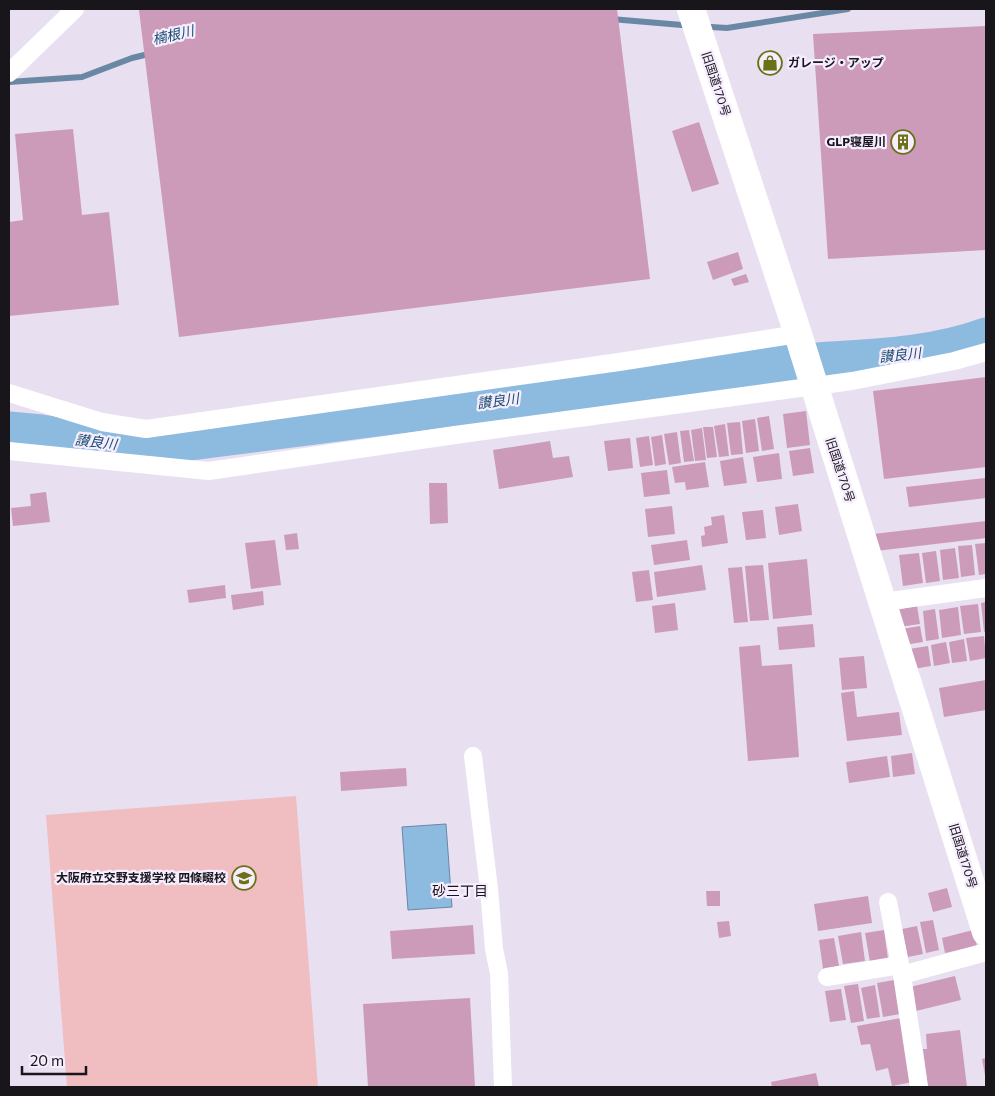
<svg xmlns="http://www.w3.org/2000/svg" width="995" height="1096" viewBox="0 0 995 1096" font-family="Commissioner,'Noto Sans JP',sans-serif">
<rect width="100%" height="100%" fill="#e8dff1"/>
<path fill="#f0bec1" d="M296 796 318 1087H67L46 815Z"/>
<path fill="#8dbadf" stroke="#6a88a4" d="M446 824 452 907 408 910 402 827Z"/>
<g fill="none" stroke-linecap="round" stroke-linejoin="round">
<path stroke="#6a88a4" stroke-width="6" d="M480 9 492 10
M611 19 682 25
M711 27 727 28 848 9
M9 82 82 77 132 58 153 53"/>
<path stroke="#8dbadf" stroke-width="39" d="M9 431 41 434 124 446 167 444 779 365C848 358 920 361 986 337"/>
</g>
<path fill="#cc9bb9" d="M145 9H617L650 279 179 337 139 10Z
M986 26V250L828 259 813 34Z
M699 122 719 184 692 192 672 131Z
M73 129 82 215 109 212 119 305 9 316V222L23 220 15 134Z
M738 252 743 269 713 280 707 262Z
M746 274 749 282 734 286 731 279Z
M986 377V467L884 479 873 391Z
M806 411 810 445 787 448 783 414Z
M769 416 774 449 762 451 757 418Z
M755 419 759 451 746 453 742 421Z
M740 422 743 454 731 455 727 423Z
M725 424 729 456 719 457 714 426Z
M703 427H713L717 457 707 458Z
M702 428 706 460 695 461 691 430Z
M689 430 694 461 684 462 680 431Z
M677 432 681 463 669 465 664 434Z
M662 435 666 464 655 466 651 437Z
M649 436 653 465 640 467 636 438Z
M630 438 633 468 608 471 604 441Z
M550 441 553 458 569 456 573 477 499 489 493 450Z
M810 448 814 473 793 476 789 451Z
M779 453 782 479 757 482 753 457Z
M743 457 747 483 724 486 720 461Z
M705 462 709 487 686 490 685 482 675 483 672 467Z
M667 470 670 494 644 497 641 473Z
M985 478 986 498 909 507 906 487Z
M429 483H447L448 523 430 524Z
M46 492 50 522 13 526 11 508 31 506 30 494Z
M798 504 802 531 779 535 775 507Z
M672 506 675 534 648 537 645 509Z
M763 510 766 538 746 540 742 512Z
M724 515 728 543 702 547 701 536 705 535 704 527 712 525 711 517Z
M986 521V538L876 551 873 534Z
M297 533 299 549 286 550 284 535Z
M275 540 281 585 251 589 245 543Z
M687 540 690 560 654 565 651 545Z
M986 543V574L979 575 975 544Z
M972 545 975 575 961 577 958 546Z
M955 548 959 578 943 580 940 550Z
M936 551 940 581 926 583 922 553Z
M919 553 923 583 903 586 899 555Z
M807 559 812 615 773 619 768 563Z
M702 565 706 590 657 597 654 572Z
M763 565 769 620 750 621 745 566Z
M742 567 748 622 734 623 728 568Z
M649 570 653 600 636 602 632 572Z
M225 585 226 598 189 603 187 590Z
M263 591 264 605 233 610 231 595Z
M986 602V631L984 632 981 603Z
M675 603 678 630 655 633 652 606Z
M978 604 981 632 964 634 960 606Z
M917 606 920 624 899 627 896 610Z
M958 607 961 635 942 638 939 610Z
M935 609 939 639 926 641 923 611Z
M813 624 815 647 779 650 777 627Z
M920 626 923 642 904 645 902 629Z
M984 636 986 658 970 661 966 638Z
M964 639 967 661 952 663 949 642Z
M946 642 950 663 934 666 931 645Z
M760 645 762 666 792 664 799 757 748 761 739 647Z
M928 646 931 666 913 669 909 649Z
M864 656 867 688 842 690 839 658Z
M986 680V710L944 717 939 688Z
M854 691 857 717 899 712 902 735 847 741 841 693Z
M912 753 915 774 893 777 891 756Z
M887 756 890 777 849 783 846 762Z
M406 768 407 786 341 791 340 772Z
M947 888 952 907 933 912 928 893Z
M706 891H720V906H707Z
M868 896 872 923 818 931 814 904Z
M933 920 939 950 926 953 920 922Z
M729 921 731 936 719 938 717 922Z
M473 925 475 954 392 959 390 931Z
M917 926 923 954 908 957 902 929Z
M884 930 888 959 870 962 865 933Z
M973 930 977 946 945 953 942 938Z
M861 932 865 961 843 964 838 936Z
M834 938 839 966 823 969 819 940Z
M955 976 961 1000 916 1011 910 987Z
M894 980 900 1014 883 1017 877 983Z
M858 984 864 1021 851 1023 844 986Z
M875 985 880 1017 867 1019 861 988Z
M841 989 846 1020 830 1022 825 991Z
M470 998 475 1087H368L363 1004Z
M901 1018 913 1082 892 1086 888 1068 876 1071 870 1044 861 1045 857 1026Z
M960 1030 967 1087H928L923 1049H927L926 1034Z
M986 1058V1074L985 1075 982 1059Z
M816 1073 819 1087H772L771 1082Z"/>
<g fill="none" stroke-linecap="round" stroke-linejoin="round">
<path stroke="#fff" stroke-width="18" d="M9 73 75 9
M9 393 102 422 146 429 619 362 798 334
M9 451 209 471 455 435 852 381 954 361 986 352
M883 602 986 588
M473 756 489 889 494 949 499 973 503 1087
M888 902 902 975 986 952
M902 975 919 1087
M827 977 900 965"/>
<path stroke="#fff" stroke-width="28" d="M691 9 798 334 986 932"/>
</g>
<defs>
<g id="shop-ring" transform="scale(1.25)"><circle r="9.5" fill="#f6edfe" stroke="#6b7117" stroke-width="1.5"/><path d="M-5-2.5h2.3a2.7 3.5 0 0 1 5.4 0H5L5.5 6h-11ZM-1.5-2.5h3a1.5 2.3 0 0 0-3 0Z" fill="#6b7117"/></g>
<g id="building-ring" transform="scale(1.25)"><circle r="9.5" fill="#f6edfe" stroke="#6b7117" stroke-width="1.5"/><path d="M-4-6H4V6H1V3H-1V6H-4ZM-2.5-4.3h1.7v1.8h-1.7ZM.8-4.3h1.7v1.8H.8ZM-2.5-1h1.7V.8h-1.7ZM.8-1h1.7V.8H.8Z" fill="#6b7117"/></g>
<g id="school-ring" transform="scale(1.25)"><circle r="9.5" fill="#f6edfe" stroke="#6b7117" stroke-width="1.5"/><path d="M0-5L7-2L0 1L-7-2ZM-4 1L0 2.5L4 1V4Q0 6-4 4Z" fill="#6b7117"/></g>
</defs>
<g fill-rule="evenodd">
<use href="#shop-ring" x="770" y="63"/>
<use href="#building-ring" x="903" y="142"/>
<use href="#school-ring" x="244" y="878"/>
</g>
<g text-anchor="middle" stroke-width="4.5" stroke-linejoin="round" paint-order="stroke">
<g font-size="12" font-weight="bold" fill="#18151b" stroke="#f6edfe" text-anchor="end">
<text x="788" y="67" text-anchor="start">ガレージ・アップ</text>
<text x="886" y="146">GLP寝屋川</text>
<text x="226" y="882">大阪府立交野支援学校 四條畷校</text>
</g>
<g font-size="12" fill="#18151b" stroke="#f6edfe">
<text transform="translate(716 84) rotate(72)" y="4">旧国道170号</text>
<text transform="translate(840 470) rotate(72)" y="4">旧国道170号</text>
<text transform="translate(963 856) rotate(73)" y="4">旧国道170号</text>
</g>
<g font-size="14" font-style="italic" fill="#184c70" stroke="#f6edfe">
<text transform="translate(173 35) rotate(-13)" y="5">楠根川</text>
<text transform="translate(900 355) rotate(-6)" y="5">讃良川</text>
<text transform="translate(498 401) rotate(-7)" y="5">讃良川</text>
<text transform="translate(96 442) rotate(7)" y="5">讃良川</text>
</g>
<g font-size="14" fill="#18151b" stroke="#f6edfe">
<text x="460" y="896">砂三丁目</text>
</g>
</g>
<rect width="995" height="1096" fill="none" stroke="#18151b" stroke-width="20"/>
<path d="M22 1066v8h64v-8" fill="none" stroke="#18151b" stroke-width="2.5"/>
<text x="30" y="1066" font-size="15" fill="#18151b" stroke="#f6edfe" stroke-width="4" paint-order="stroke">20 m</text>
</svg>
